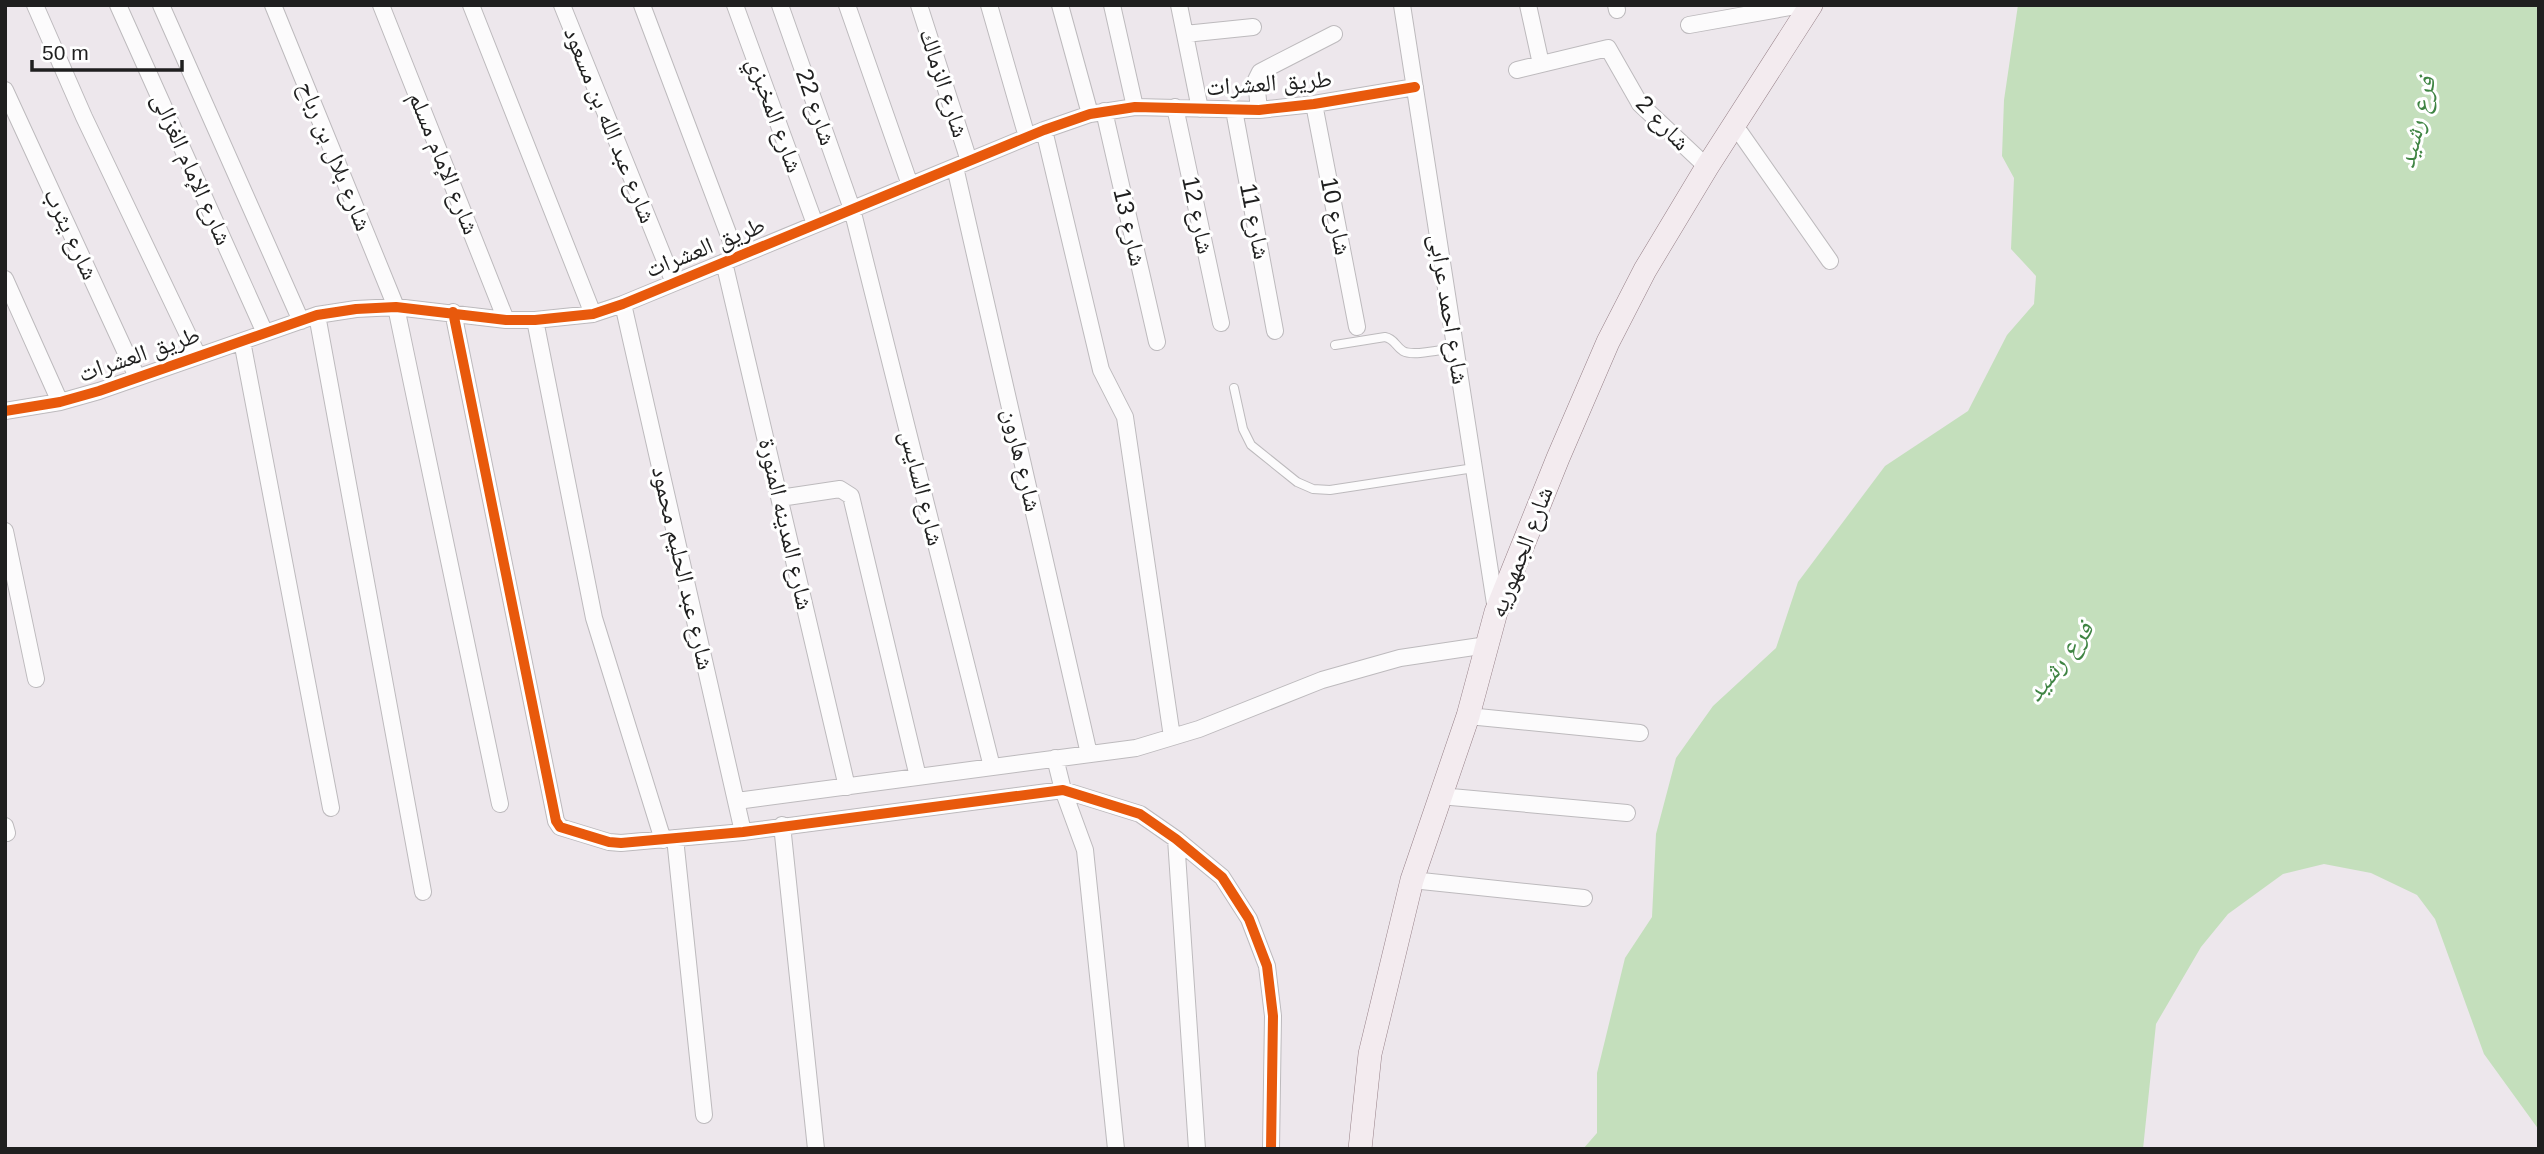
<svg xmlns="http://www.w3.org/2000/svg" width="2544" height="1154" viewBox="0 0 2544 1154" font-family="Helvetica,'Noto Naskh Arabic',sans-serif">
<rect width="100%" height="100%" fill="#ede7ec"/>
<path fill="#c4dfbc" d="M2018 5H2539V1130L2484 1054 2435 919 2417 895 2371 873 2324 864 2283 874 2228 914 2201 947 2156 1024 2143 1149H1583L1597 1133V1073L1625 958 1652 917 1656 834 1676 758 1713 706 1776 648 1798 582 1885 466 1968 411 2007 335 2034 304 2036 276 2011 249 2014 178 2002 156 2004 100Z"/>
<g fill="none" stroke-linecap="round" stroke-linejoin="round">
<g stroke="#bdbabd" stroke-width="10">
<path id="lane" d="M1335 345 1385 337C1395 339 1395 346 1403 351 1413 357 1443 349 1455 348
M1234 388 1243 429 1251 445 1297 482 1313 489 1330 490 1474 468"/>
</g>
<g stroke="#bdbabd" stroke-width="18">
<path id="street" d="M35 5 84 117 198 356
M118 5 265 333
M161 5 301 321
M273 5 396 307 500 804
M381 5 506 320
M471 5 593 314
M562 5 674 283
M642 5 737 257
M735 5 815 224
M780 5 852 209 992 767
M847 5 910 185
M919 5 969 161
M989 5 1027 137
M1060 5 1090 114
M1112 5 1135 107
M1179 5 1200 109
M1402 5 1496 610
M1528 5 1541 64
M1616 5 1617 10
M1689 25 1801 5
M1185 34 1253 27
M1517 70 1608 48 1640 104 1707 167
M5 90 137 377
M1314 104 1357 327
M1175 107 1221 323
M1234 110 1275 331
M1259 110 1256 80 1260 72 1334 34
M1104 111 1157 342
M1734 124 1830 261
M1044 130 1101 370 1125 417 1172 737
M955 167 1089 754
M724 262 847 787
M5 279 60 402
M623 304 743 832
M453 312 556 821 560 827 609 842 621 843 743 832 1063 790 1140 814 1176 839 1222 877 1249 919 1267 966 1273 1016 1271 1149
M317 315 423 892
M535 320 594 618 663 840
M242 341 331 808
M5 411 60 402 99 391 317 315 356 309 396 307 506 320H535L593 314 623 304 1044 130 1090 114 1135 107 1259 110 1314 104 1415 87
M780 498 840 489 851 496 918 777
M5 531 36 679
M1468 716 1640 733
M1055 758 1063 790 1085 850 1116 1149
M1440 796 1627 813
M737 801 1136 748 1199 729 1322 680 1400 658 1487 645
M782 825 816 1149
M5 826 7 833
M675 838 704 1115
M1176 839 1197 1149
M1412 880 1584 898"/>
</g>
<g stroke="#978088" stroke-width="24">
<path id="secondary" d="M1360 1149 1370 1054 1412 880 1468 716 1496 612 1558 458 1608 342 1645 270 1707 167 1811 5"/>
</g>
<use href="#lane" stroke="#fcfbfc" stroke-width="8"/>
<use href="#street" stroke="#fcfbfc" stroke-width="16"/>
<use href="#secondary" stroke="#f3ebef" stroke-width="23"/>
<g stroke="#fff" stroke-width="15">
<path id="cycleway" d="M453 312 556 821 560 827 609 842 621 843 743 832 1063 790 1140 814 1176 839 1222 877 1249 919 1267 966 1273 1016 1271 1149
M5 411 60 402 99 391 317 315 356 309 396 307 506 320H535L593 314 623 304 1044 130 1090 114 1135 107 1259 110 1314 104 1415 87"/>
</g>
<use href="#cycleway" stroke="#e8590c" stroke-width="10"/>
</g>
<g text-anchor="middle" stroke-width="6" stroke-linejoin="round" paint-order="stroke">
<g font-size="24" fill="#1f1f1f" stroke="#fff">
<text transform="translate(944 83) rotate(72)" y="8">شارع الزمالك</text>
<text transform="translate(1269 83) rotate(-4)" y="8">طريق العشرات</text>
<text transform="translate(816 107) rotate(71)" y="8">شارع 22</text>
<text transform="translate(775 115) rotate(70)" y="8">شارع المخبزي</text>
<text transform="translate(1663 123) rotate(46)" y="8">شارع 2</text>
<text transform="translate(610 125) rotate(68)" y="8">شارع عبد الله بن مسعود</text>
<text transform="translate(335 156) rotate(68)" y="8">شارع بلال بن رباح</text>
<text transform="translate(444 163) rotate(68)" y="8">شارع الإمام مسلم</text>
<text transform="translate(192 169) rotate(66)" y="8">شارع الإمام الغزالى</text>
<text transform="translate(1198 215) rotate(78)" y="8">شارع 12</text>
<text transform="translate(1336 216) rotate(79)" y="8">شارع 10</text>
<text transform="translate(1255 221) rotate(79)" y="8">شارع 11</text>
<text transform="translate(1130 227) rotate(77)" y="8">شارع 13</text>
<text transform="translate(71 234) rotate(65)" y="8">شارع يثرب</text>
<text transform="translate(705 247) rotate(-22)" y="8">طريق العشرات</text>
<text transform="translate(1449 309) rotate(81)" y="8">شارع احمد عرابى</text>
<text transform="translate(139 354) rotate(-19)" y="8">طريق العشرات</text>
<text transform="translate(1022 460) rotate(77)" y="8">شارع هارون</text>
<text transform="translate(922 488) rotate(76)" y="8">شارع السايس</text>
<text transform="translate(786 524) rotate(77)" y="8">شارع المدينه المنورة</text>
<text transform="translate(1521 552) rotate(-69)" y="8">شارع الجمهوريه</text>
<text transform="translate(683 568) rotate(77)" y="8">شارع عبد الحليم محمود</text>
</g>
<g font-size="26" font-style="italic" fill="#3f8443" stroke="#fff">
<text transform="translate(2416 122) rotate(-76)" y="9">فرع رشيد</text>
<text transform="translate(2059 661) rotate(-52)" y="9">فرع رشيد</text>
</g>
</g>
<rect width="2544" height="1154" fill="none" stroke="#1f1f1f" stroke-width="14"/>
<path d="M32 60v10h150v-10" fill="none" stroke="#1f1f1f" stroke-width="3.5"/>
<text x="42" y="60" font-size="21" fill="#1f1f1f" stroke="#ffffff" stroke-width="5" paint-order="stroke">50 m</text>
</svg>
